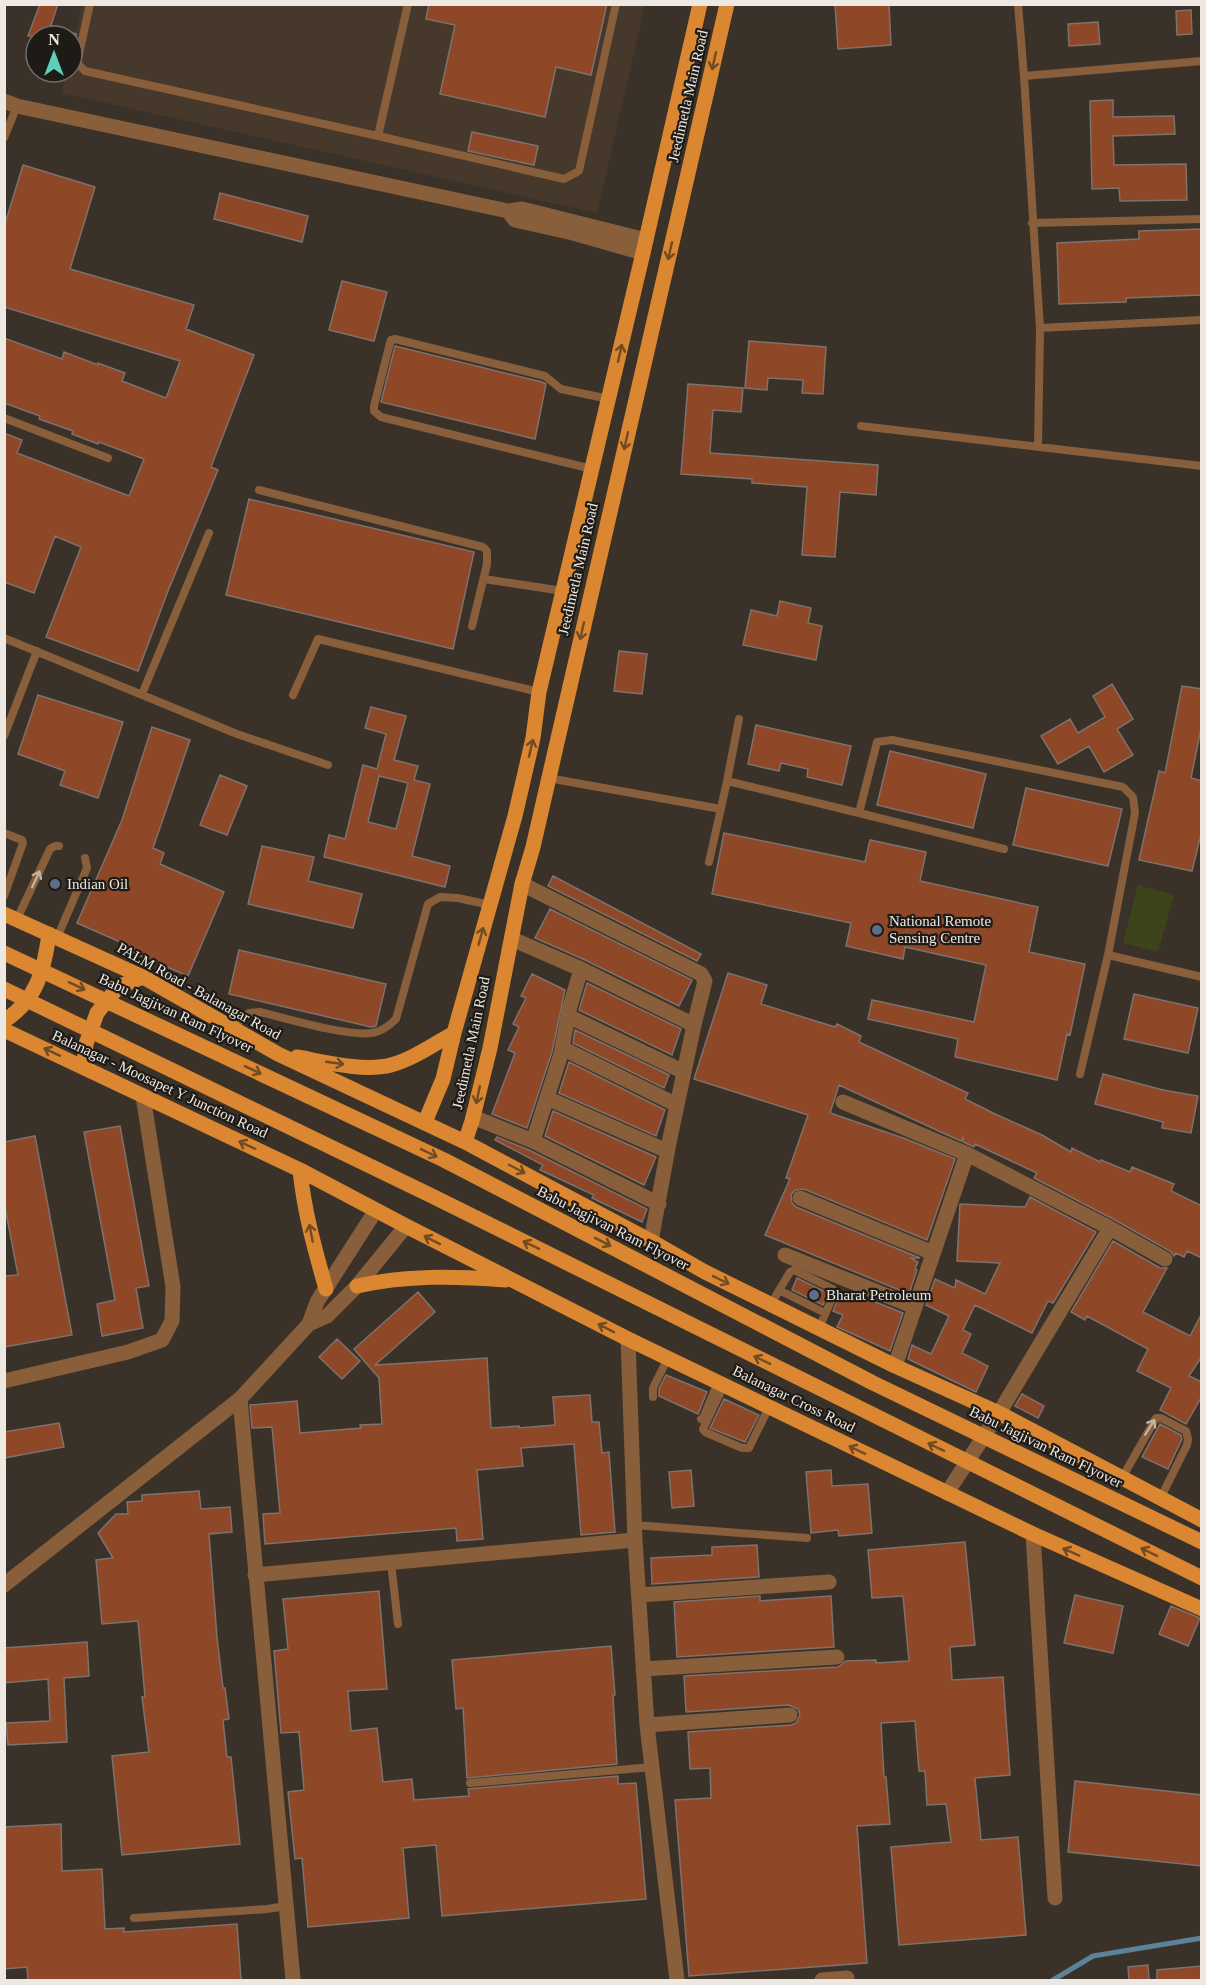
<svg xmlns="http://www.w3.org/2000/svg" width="1206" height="1985" viewBox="0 0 1206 1985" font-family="'Times New Roman',serif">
<rect width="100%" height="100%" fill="#3a3229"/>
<path fill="#46392b" d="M82 5H645L597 213 62 93 67 72H72V48Z"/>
<path fill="#3d441a" d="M1138 885 1174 895 1158 952 1123 943Z"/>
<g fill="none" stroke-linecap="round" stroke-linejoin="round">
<path stroke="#5b8299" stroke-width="5" d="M1053 1980 1093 1956 1202 1938"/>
</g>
<path fill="#8e4727" stroke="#7f716b" stroke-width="1.5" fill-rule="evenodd" d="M40 4H58L51 25 76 34V36H28Z
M429 4H607L591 75 556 67 545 117 440 94 455 25 426 19Z
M835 4H889L891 45 838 49Z
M1191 10 1192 34 1177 35 1176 11Z
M1098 22 1100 44 1069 46 1068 24Z
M1113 100V117L1174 116 1175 134 1113 136 1114 165 1186 164 1187 200 1120 201 1119 188 1092 189 1090 101Z
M472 132 538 146 534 165 468 151Z
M23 165 95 187 70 269 194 305 186 329 254 355 211 467 218 470 168 591 138 671 46 637 81 547 55 536 34 593 4 582V433L22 440 17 453 129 496 144 459 99 442 98 444 72 434 73 431 39 419 40 416 4 403V338L62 359 64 352 98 365V363L125 373 122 381 166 398 180 361 4 307V227Z
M220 193 308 216 302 242 214 219Z
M1202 229V295L1126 298V302L1059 304 1057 243 1139 239V231Z
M342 281 387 292 374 341 329 330Z
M749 341 826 347 823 394 802 393 803 380 768 378 767 390 745 388Z
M395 346 542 382 546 384 535 439 381 402Z
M688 384 743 388 741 412 713 410 710 453 878 465 876 495 840 492 835 557 802 555 807 487 752 483V479L681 474Z
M249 499 474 552 453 649 226 595Z
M780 601 811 608 808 623 822 626 816 660 743 645 751 610 777 616Z
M619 651 647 654 642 694 614 691Z
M1112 684 1133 719 1117 729 1133 755 1104 772 1089 746 1058 764 1041 736 1070 719 1078 733 1105 717 1093 696Z
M1182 686 1202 689V724L1191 778 1202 781V830L1192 871 1139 860 1159 771 1165 773Z
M38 695 123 722 98 798 60 785 65 771 18 754Z
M371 707 406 716 394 760 418 766 414 780 430 784 412 856 450 866 445 887 324 857 329 835 345 839 363 765 377 769 386 734 365 728ZM379 776 408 783 396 829 368 822Z
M756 725 851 746 842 785 807 777 808 769 781 763 779 771 748 764Z
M152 727 190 740 153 848 164 853 160 864 224 892 188 976 132 952 134 948 77 923 122 820Z
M890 751 986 774 973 828 877 805Z
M220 775 247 786 227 835 200 825Z
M1026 788 1122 809 1108 866 1013 845Z
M724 833 865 862 870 840 926 852 920 881 1038 907 1029 952 1085 964 1070 1035 1067 1034 1057 1080 955 1057 958 1039 868 1019 872 1000 974 1022 986 965 905 947 903 959 846 946 851 923 712 894Z
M262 846 314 857 308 881 362 894 353 928 248 904Z
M553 876 701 954 697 961 548 886Z
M550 909 692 980 679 1006 585 960 535 938Z
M239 950 386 984 376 1026 371 1027 229 994Z
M728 973 767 985 761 1004 835 1027 837 1024 861 1036 859 1042 968 1093 965 1099 995 1114 1042 1135 1071 1152 1072 1148 1100 1162 1101 1160 1130 1172 1132 1167 1174 1184 1171 1191 1202 1206V1258L1187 1251 1184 1257 1176 1253 1174 1256 1170 1251 1115 1220 1034 1178 1037 1173 975 1144 974 1147 963 1142V1138L961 1141 943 1133 839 1085 830 1113 906 1139 955 1159 927 1240 804 1189 795 1190 791 1195 792 1203 796 1207 920 1258H911L918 1262 915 1269 917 1270 909 1294 765 1235 790 1179 786 1178 808 1115 694 1079Z
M532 974 565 990 552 1052 527 1128 492 1114 515 1053 508 1050 519 1027 513 1024 526 998 521 996Z
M587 983 681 1029 672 1055 579 1010Z
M1134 994 1198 1008 1188 1053 1124 1039Z
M575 1030 669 1075 664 1088 573 1043Z
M569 1062 665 1110 656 1136 559 1093Z
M1103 1074 1163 1090 1198 1096 1191 1133 1162 1128 1163 1122 1095 1104Z
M553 1111 656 1157 644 1185 545 1136Z
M120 1126 149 1286 136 1288 143 1328 102 1336 97 1304 115 1300 84 1132Z
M35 1136 72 1335 4 1347V1276L18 1275 4 1202V1142Z
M497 1137 529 1150 647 1209 642 1222 592 1198 594 1195 540 1170 543 1165 495 1140Z
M1030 1197 1096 1232 1053 1303 1048 1301 1032 1333 975 1305 963 1330 971 1334 962 1353 988 1366 976 1392 908 1359 912 1345 931 1354 949 1316 926 1305 935 1279 955 1288 956 1280 985 1294 1000 1263 957 1261 960 1204 1025 1207Z
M1113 1241 1160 1268H1167L1143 1312 1190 1336 1202 1313V1356L1189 1376 1202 1382V1396L1186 1424 1160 1410 1171 1388 1137 1371 1148 1349 1087 1316 1085 1320 1071 1312Z
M797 1278 828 1293 823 1305 792 1290Z
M418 1292 435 1312 375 1365 487 1358 491 1428 519 1426V1428L555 1425 553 1397 590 1395 592 1422H599L602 1453 609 1452 615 1532 581 1535 574 1444 521 1448 523 1466 477 1470 483 1539 457 1541 456 1528 265 1544 263 1514 280 1513 272 1427 252 1428 250 1405 297 1401 300 1433 361 1428 360 1425 382 1424 379 1378 354 1349Z
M850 1292 903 1313 890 1351 837 1327 843 1315 833 1311 839 1297 846 1301Z
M337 1339 360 1361 342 1379 319 1357Z
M666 1375 707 1392 698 1414 659 1396V1389Z
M1022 1394 1044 1406 1038 1418 1015 1406Z
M724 1399 759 1415 745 1442 710 1428Z
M59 1423 64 1447 4 1458V1432Z
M1160 1424 1181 1435 1182 1439 1168 1469 1142 1457Z
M691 1470 694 1506 672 1508 669 1472Z
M831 1470 832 1486 868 1484 872 1533 839 1536 838 1530 811 1533 806 1472Z
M199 1491 201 1509 230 1507 232 1532 209 1534 217 1637 223 1688H225L229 1719 223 1720 227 1757H231L240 1844 122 1855 112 1756 149 1752 142 1697H145L138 1621 102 1624 96 1560 113 1558 98 1533 116 1514H128L127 1502 142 1501V1495Z
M965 1542 975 1645 950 1647 952 1680 1003 1677 1010 1775 975 1778 981 1840 1018 1837 1026 1935 899 1945 891 1847 951 1842 946 1804 927 1805 925 1771H919L915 1721 881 1723 884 1777H886L890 1824 857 1826 867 1963 689 1976 675 1800 711 1798 710 1768 690 1769 688 1732 791 1725 796 1723 800 1715 798 1709 789 1705 686 1712 684 1676 838 1667 846 1661 876 1660V1663L909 1661 903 1596 872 1598 868 1550Z
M757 1545 759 1577 652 1584 651 1558 712 1555V1547Z
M379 1591 387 1689 348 1691 351 1731 377 1728 383 1782 412 1779 414 1800 469 1796 468 1789 618 1776V1784L636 1783 646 1899 442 1916 436 1845 403 1848 409 1918 308 1927 302 1858 295 1859 288 1792 304 1790 299 1732 281 1733 274 1651 288 1649 283 1599Z
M1075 1595 1123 1606 1113 1653 1064 1643Z
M760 1596V1601L831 1596 834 1647 677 1657 674 1602Z
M1171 1606 1200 1618 1188 1646 1159 1634Z
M87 1642 89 1676 64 1678 67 1742 8 1745 6 1723 50 1721 48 1679 4 1683V1648Z
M611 1646 615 1695H613L617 1764 467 1778 463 1708 456 1709 452 1660Z
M1075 1781 1202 1795V1866L1068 1852Z
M61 1824 62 1871 102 1869 105 1929 124 1928V1932L237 1924 241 1980H28L27 1967 4 1969V1827Z
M1148 1965 1149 1980H1129L1128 1967Z
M1202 1966V1980H1157V1970Z"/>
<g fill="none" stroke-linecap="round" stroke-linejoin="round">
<path stroke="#885f3a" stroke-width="8" d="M90 4 77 63 85 71 378 136
M408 4 378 136 564 179 579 171 616 4
M1018 4 1024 76 1040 328 1038 447
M1024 76 1202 61
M4 138 17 106
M1032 223 1202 219
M1040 328 1202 320
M4 418 108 458
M861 426 1202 466
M592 469 381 417 374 411V406L390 343 391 340 395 339 545 376 561 389 609 399
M259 490 483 547 487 551V564L472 626
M484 579 563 591
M4 638 237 734 328 765
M142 694 209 533
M293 695 318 639 539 692
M4 736 37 651
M548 778 721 809
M727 781 739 719
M4 833 22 840 23 843 4 896
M1004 849 859 813 877 742 892 740 1123 787 1133 797 1135 813 1108 955
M709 862 727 781 859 813
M17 919 50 849 55 846H59
M57 938 87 868 85 858
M231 1028 249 1013 260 1012C285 1018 354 1039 376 1032 384 1030 390 1025 396 1019L428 904 440 897 458 898 490 905
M1080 1074 1108 955 1202 977
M779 1290 825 1313
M771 1304 790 1272 794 1270 833 1289 834 1294 819 1328
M724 1385 703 1429 705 1432 742 1448H749L769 1407
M653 1397V1388L668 1358
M701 1419 703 1418 718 1382
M1122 1478 1156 1418H1161L1186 1431 1188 1439 1187 1445 1160 1499
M634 1525 807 1538
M391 1563 398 1624
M470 1783 652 1767
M134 1918 267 1909 286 1906"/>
<path stroke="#885f3a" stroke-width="15" d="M4 101 17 106 508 211 522 209 646 240
M508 211 515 220 573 233 643 253
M522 884 701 974 705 981 694 1025
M512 939 581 969 694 1025 669 1143 651 1241
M581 969 569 1010 561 1054 533 1141 659 1204
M568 1016 684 1072
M562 1048 677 1105
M547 1098 667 1151
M843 1102 967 1154 895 1366
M473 1117 533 1141
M967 1154 1110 1228 1165 1259
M800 1198 933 1253
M785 1255 915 1307
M628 1339 635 1540 647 1725 677 1980
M4 1381 128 1352 162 1340 172 1321 173 1287 143 1096
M240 1399 293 1980
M947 1493 999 1413 1110 1228
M1033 1534 1055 1898
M255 1575 635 1540
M639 1595 829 1582
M643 1669 837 1657
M647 1725 790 1715
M822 1980 847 1978"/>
<path stroke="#885f3a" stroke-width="15" d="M309 1324 327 1316 357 1286 406 1226
M4 1585 240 1399 309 1324 317 1302 376 1210"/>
<path stroke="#db8731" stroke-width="15" d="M4 914 143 977 278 1054 465 1142 651 1241 705 1272 895 1366 999 1413 1202 1520
M4 1021C37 1000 44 970 49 934
M4 1030 300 1170 406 1226 628 1339 1033 1534 1202 1609
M297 1057C325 1062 364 1072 391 1065 413 1059 434 1044 454 1033
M84 1067 86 1044 97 1013 118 987 143 977
M425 1122 443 1079 454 1033 515 816 533 738 539 692 643 253 700 4
M465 1142 472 1121 490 1048 522 884 533 847 727 4
M300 1170C304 1211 315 1250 326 1289
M357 1286C409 1275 453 1276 506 1280"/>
<path stroke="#db8731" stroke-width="15" d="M4 953 444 1160 873 1383 1202 1542
M4 989 430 1195 1202 1578"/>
</g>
<defs><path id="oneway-shaft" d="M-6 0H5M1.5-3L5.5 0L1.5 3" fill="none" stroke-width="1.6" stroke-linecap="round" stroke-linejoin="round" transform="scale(1.5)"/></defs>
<g stroke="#734b22">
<use href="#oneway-shaft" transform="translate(714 61) rotate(103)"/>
<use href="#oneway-shaft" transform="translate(670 251) rotate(103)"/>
<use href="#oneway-shaft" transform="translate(620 353) rotate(-77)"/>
<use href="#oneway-shaft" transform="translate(626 441) rotate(103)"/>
<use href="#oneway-shaft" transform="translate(582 631) rotate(103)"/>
<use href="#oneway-shaft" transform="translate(531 748) rotate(-77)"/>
<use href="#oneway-shaft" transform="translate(481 936) rotate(-74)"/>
<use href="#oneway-shaft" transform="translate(77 986) rotate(25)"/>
<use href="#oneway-shaft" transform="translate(52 1052) rotate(-155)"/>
<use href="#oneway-shaft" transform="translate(335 1063) rotate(8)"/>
<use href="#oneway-shaft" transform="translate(253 1070) rotate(25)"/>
<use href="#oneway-shaft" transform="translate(478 1095) rotate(102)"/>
<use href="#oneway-shaft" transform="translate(247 1145) rotate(-155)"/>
<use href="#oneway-shaft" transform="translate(429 1153) rotate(26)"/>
<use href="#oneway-shaft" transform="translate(517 1169) rotate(28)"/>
<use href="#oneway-shaft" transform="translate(311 1233) rotate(-101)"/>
<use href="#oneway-shaft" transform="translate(432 1240) rotate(-153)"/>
<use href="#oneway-shaft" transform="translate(603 1242) rotate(27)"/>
<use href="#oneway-shaft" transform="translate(531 1245) rotate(-154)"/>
<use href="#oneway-shaft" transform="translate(721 1280) rotate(26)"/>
<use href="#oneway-shaft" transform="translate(606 1328) rotate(-153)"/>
<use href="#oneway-shaft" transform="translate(762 1360) rotate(-154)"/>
<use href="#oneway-shaft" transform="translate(936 1447) rotate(-154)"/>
<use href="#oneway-shaft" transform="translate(857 1450) rotate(-154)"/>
<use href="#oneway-shaft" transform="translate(1071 1552) rotate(-156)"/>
<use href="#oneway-shaft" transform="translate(1149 1552) rotate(-154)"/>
</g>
<g stroke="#c5b19f">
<use href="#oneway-shaft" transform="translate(36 879) rotate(-65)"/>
<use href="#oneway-shaft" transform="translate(1150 1427) rotate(-58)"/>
</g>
<g fill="#5c6f8a" stroke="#1e1a16" stroke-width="2">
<circle cx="55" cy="884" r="6"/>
<circle cx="877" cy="930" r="6"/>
<circle cx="814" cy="1295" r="6"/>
</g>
<g text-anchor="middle" stroke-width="4.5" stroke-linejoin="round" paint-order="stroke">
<g font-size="15" fill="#eee8e2" stroke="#1e1a16">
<text transform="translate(688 96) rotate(-77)" y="5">Jeedimetla Main Road</text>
<text transform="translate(578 569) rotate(-77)" y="5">Jeedimetla Main Road</text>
<text transform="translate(199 991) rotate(29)" y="5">PALM Road - Balanagar Road</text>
<text transform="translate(176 1013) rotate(25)" y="5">Babu Jagjivan Ram Flyover</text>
<text transform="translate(471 1043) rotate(-78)" y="5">Jeedimetla Main Road</text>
<text transform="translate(160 1084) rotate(25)" y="5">Balanagar - Moosapet Y Junction Road</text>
<text transform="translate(613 1228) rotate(27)" y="5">Babu Jagjivan Ram Flyover</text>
<text transform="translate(794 1399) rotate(26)" y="5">Balanagar Cross Road</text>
<text transform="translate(1046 1447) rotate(26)" y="5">Babu Jagjivan Ram Flyover</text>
</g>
<g font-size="15" fill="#eee8e2" stroke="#1e1a16" text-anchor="start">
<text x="67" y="889">Indian Oil</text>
<text x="889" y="926">National Remote<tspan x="889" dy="17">Sensing Centre</tspan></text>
<text x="826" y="1300">Bharat Petroleum</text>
</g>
</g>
<rect width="1206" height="1985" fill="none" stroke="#eee8e2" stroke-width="12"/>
<g transform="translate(54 54)"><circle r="28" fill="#1e1a16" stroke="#716c68" stroke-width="1.5"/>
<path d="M0-4.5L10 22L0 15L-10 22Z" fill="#5dceb9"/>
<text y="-9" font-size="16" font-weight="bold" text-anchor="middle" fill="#eee8e2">N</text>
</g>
</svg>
